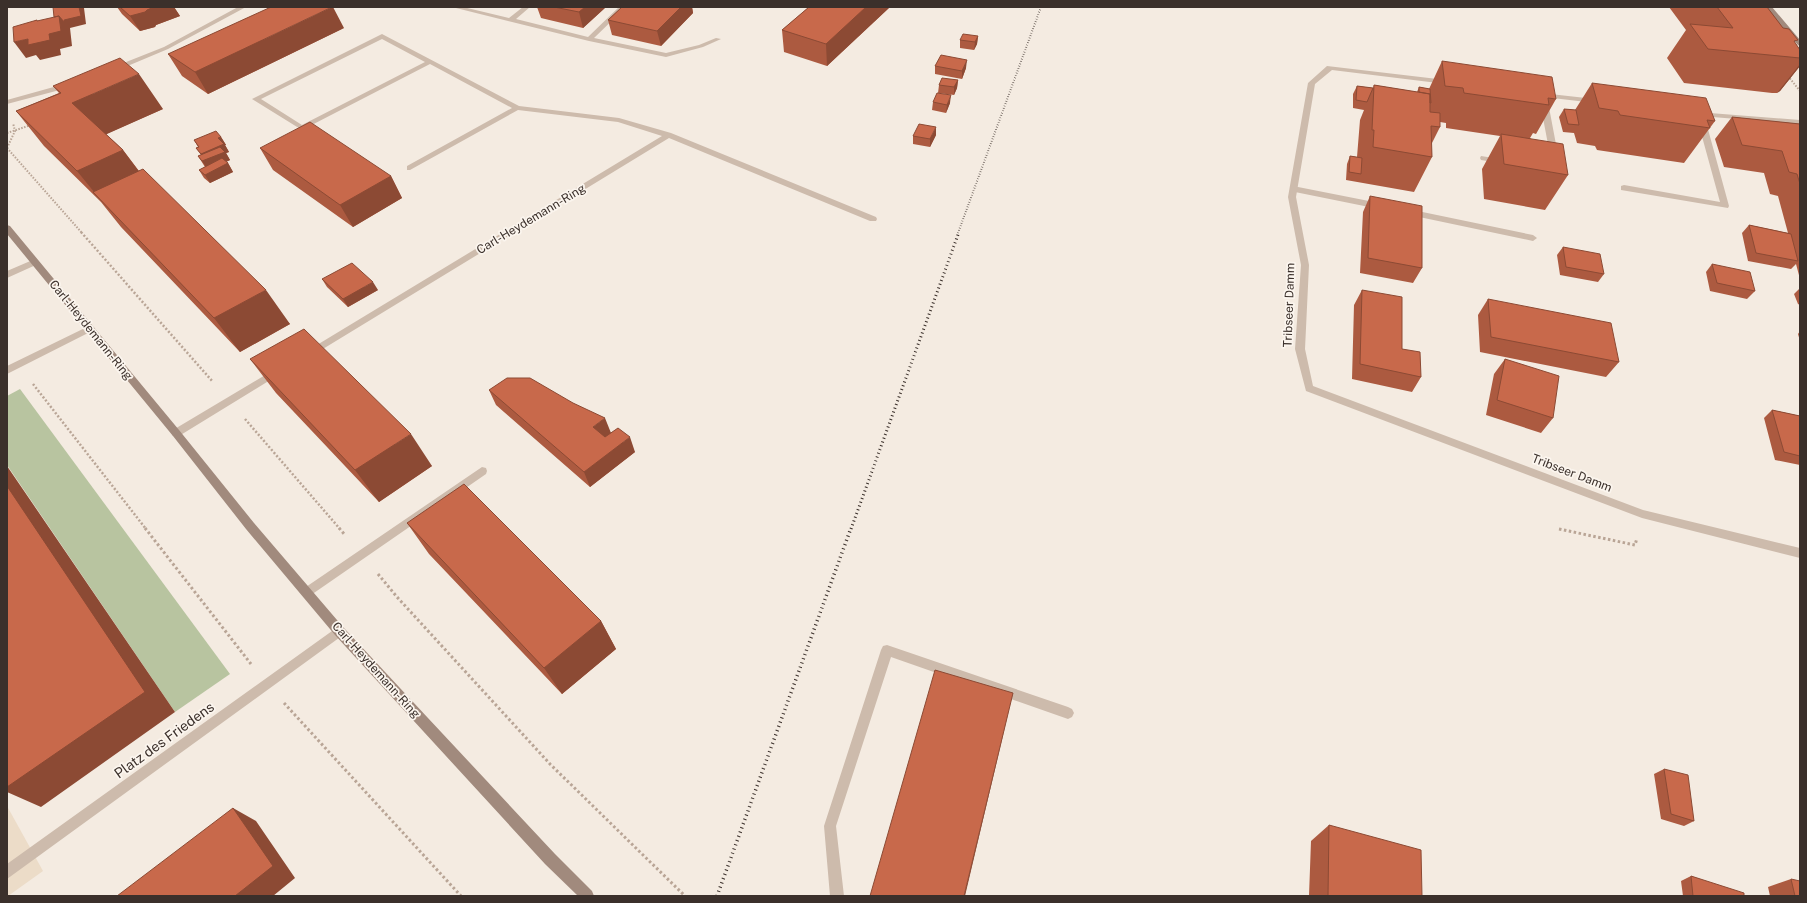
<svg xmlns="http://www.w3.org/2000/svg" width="1807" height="903" viewBox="0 0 1807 903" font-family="'Public Sans',sans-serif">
<rect width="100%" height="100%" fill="#f4ebe1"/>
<path fill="#b8c4a0" d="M20 389 230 674 175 712 7 465V396Z"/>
<path fill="#ecdcc8" d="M7 806 43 871 8 896H7Z"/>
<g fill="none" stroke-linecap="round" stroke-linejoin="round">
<path stroke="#b9a596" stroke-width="2" stroke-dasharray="1.5 1.5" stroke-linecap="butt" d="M1788 76 1800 91
M7 133 31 125
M7 148 82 233
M7 148 15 131 13 123"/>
<path stroke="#b9a596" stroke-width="2.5" stroke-dasharray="2 2" stroke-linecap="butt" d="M81 232 213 382
M33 384 146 529
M245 419 340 529"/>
<path stroke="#b9a596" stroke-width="3" stroke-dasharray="2.5 2.5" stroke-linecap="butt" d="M145 528 251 664
M339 528 345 535
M1559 529 1635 545 1637 538
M378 574 397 597 550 764 685 896
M284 703 461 896"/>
<path fill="#cdbbac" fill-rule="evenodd" d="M452 7H463L509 18 523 7H530L516 19 588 37 619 7H626L594 38 666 53 699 45 716 38 721 39 703 47 666 57 589 41Z
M382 34 519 106 619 118 671 133 876 217 877 219 876 221H870L669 138 313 355H307L305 353 307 351 662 136 618 122 518 110 410 170H407V166L512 108 430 64 302 130 252 99ZM382 39 425 62 302 125 261 99Z
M1541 100H1544L1548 102 1558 155 1554 157 1550 155 1540 102Z
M1699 120H1702L1706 122 1729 206 1728 208 1621 190V186L1624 185 1720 202 1698 122Z
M1481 156 1500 159 1504 161 1500 163 1481 160 1480 158Z
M1293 186 1379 203 1383 206 1379 209 1290 191V187Z
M1408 209 1533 235 1537 238 1533 241 1405 214 1404 212Z
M35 259 39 262 38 264 7 278V271Z
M277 368 282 372 280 374 179 436H173L171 433 173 430Z
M482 467 486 468 487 471 486 474 311 595 307 597 303 595 301 592 303 589Z
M887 645 1068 707 1072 709 1074 713 1072 717 1068 719 891 657 836 826 844 896H830L824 826 881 650 883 646Z"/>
<path fill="#cdbbac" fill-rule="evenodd" d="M238 7H246L168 49 118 70 111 68 164 47Z
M1327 66 1446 80 1450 82 1446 84 1332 70 1315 84 1296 197 1309 265 1305 349 1313 386 1643 510 1800 548V558L1642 518 1306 391 1295 349 1301 265 1288 197 1308 83Z
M68 83H71V87L7 104V100Z
M1541 93 1595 99 1599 101 1595 103 1544 97H1541Z
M1697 112 1800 120V124L1700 116H1697Z
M89 326 94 329 92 331 7 374V366Z
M339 626 343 627 345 631 343 635 7 879V864Z"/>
<path fill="#a18a7d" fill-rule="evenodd" d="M1765 7H1772L1800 40V46L1798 45Z
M7 225 10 226 179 430 254 523 343 627 555 854 592 891 594 896H578L545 864 335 635 246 529 173 436 7 234Z"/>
<path stroke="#3b302b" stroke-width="2" stroke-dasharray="0.5 2" stroke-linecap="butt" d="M958 233 1041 7"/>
<path stroke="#3b302b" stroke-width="3" stroke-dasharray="1 3" stroke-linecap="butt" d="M851 529 959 232"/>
<path stroke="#3b302b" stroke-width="3.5" stroke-dasharray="1 3.5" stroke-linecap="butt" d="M717 896 851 528"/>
</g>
<path fill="#ac5a40" d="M117 7H174L180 16 156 25 155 27 140 31 122 14Z
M537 7H606L583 28 541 18Z
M622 7H692L693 13 661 46 612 35 608 20Z
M809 7H890L827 66 784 52 782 30Z
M1669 7H1767L1800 50V66L1780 91 1777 93H1772L1684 83 1667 58 1686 30Z
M344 28 208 94 182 76 168 54Z
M978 36 977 44 974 50 960 48V40Z
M1442 61 1556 99 1536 134 1533 133 1530 138 1568 175 1545 210 1484 199 1482 169 1500 136 1446 128V123L1440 122V127L1431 145 1432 157 1414 192 1346 180 1347 164 1350 156 1357 157 1360 120 1364 110 1353 108V94L1357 86 1373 88 1374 85 1417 92 1419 87 1429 89Z
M935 66 966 68 962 79 935 74Z
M958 80 957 88 954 95 938 93 939 85Z
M1592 83 1715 121 1684 163 1597 150 1595 146 1577 143 1574 133 1563 132 1559 117 1564 109 1575 110Z
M53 86 163 109 106 134 123 150 139 171 290 324 240 352 121 227 101 202 44 146 16 111 59 93Z
M933 102 950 103 946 113 932 110Z
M1732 117 1800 124V279L1796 264 1791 269 1748 261 1742 233 1749 225 1788 233 1778 196 1770 194 1764 173 1724 167 1715 139Z
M936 135 930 147 913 144V136Z
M221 137 226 145H225L229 152 226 153 230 160 226 162 228 163 233 172 210 183 204 178 199 170 205 167 198 156 201 155 196 148 198 147 194 140Z
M260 148 391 176 402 198 353 227 273 170Z
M1370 196 1422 268 1413 283 1360 273 1363 212Z
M1563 247 1604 274 1598 282 1560 275 1557 255Z
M1712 264 1755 291 1747 299 1710 291 1706 272Z
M322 279 378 290 348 307 327 287Z
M1800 288V305L1798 304 1794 294Z
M1362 290 1421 377 1412 392 1352 379 1354 305Z
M1488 299 1619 362 1606 377 1480 352 1478 315Z
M1800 331V341L1798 334Z
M250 359 432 466 379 502 276 393Z
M1505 359 1553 418 1541 433 1486 415 1494 374Z
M489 390 611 433 635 452 590 487 496 405Z
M1772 410 1800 416V465L1775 460 1764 418Z
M407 523 601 621 616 649 562 694 429 554Z
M1664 769 1694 821 1684 826 1661 819 1654 774Z
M1329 825 1422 896H1309L1311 841Z
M1691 876 1744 896H1683L1681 881Z
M1791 879 1800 896H1770L1768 887Z"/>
<path fill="#8c4a34" d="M79 7H83L84 8 86 24 70 28 72 46 60 49 61 55 40 60 36 55 26 58 14 42 49 34 59 16 64 20Z
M154 7H174L180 16 156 25 155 27 140 31 130 16Z
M332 7H333L344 28 208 94 195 72Z
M585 7H606L583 28 579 12Z
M681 7H692L693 13 661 46 657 31Z
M866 7H890L827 66 826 44Z
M978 36 977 44 974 50 975 42Z
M967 60 966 68 962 79V71Z
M1800 64V66L1780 91 1777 93Z
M139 74 163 109 98 138 72 103Z
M958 80 957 88 954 95V87Z
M951 95 950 103 946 113 947 105Z
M936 127V135L930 147V139Z
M221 137 226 145H225L229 152 226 153 230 160 208 170 202 161 205 160 201 154 218 138Z
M123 150 149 185 99 198 77 171Z
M228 163 233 172 210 183 205 175Z
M391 176 402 198 353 227 340 205Z
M373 282 378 290 348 307 343 299Z
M266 290 290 324 240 352 214 318Z
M605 418 611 433 599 442 593 427Z
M411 434 432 466 379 502 355 470Z
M630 437 635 452 590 487 584 472Z
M7 466 175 712 41 807 7 792Z
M601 621 616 649 562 694 544 668Z
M1013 693 965 896H964Z
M233 808 256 821 295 878 273 896H235Z"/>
<path fill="#c8694b" stroke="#8c4a34" d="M53 7H79L81 16 64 20 65 23 59 16 54 17Z
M120 7H154L147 10 145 12 130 16Z
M271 7H332L195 72 168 54Z
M554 7H585L579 12Z
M622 7H681L657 31 608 20Z
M809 7H866L826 44 782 30Z
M1717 7H1767L1783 28 1789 29 1798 40 1794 41 1800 50V58L1708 49 1690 24 1733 28Z
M59 16 61 31 49 34 50 40 28 45V39L14 42 13 27 37 20V21Z
M963 34 978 36 975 42 960 40Z
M941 55 967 60 962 71 935 66Z
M120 58 139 74 72 103 123 150 77 171 16 111 61 93 53 86Z
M1442 61 1552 77 1556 99 1548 98 1549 105 1464 93 1463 88 1445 86Z
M942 78 958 80 954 87 939 85Z
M1592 83 1706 98 1715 121 1707 120 1710 128 1620 115 1618 111 1599 108Z
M1374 85 1430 94V112L1440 113V127L1431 126 1432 157 1373 147 1374 130H1372Z
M1357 86 1373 88 1367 102 1356 100Z
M1419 87 1430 89 1431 103H1430V94L1419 92Z
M937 93 951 95 947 105 933 102Z
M1564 109 1576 110 1579 125 1568 124Z
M1732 117 1800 124V184L1797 174 1789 172 1782 151 1742 145Z
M310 122 391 176 340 205 260 148Z
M919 124 936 127 930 139 913 136Z
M216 131 221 137 218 138 224 144 201 154 196 148 199 147 194 140Z
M1501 134 1563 144 1568 175 1504 164Z
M220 147 225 152 202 161 198 156Z
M1350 156 1362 158 1361 174 1349 172Z
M222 158 228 163 205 175 199 170Z
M143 169 266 290 214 318 93 192Z
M1370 196 1422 206V268L1368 258Z
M1749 225 1791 234 1798 261 1756 253Z
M1563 247 1600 254 1604 274 1566 267Z
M352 263 373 282 343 299 322 279Z
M1712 264 1750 272 1755 291 1717 283Z
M1362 290 1402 297V349L1420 352 1421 377 1360 364Z
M1488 299 1611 323 1619 362 1491 337Z
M304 329 411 434 355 470 250 359Z
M1505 359 1559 376 1553 418 1497 400Z
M507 378H530L573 403 605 418 593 427 605 437 618 428 630 437 584 472 489 390Z
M1772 410 1800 416V456L1784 452Z
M464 484 601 621 544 668 407 523Z
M7 486 145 692 7 787Z
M935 670 1013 693 964 896H870Z
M1664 769 1688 775 1694 821 1671 814Z
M233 808 273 866 235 896H117Z
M1329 825 1421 850 1422 896H1328Z
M1691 876 1744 893V896H1693Z
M1791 879 1800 881V896H1795Z"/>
<g text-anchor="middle" stroke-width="3.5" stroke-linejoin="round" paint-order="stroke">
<g font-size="12" fill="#3b302b" stroke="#fbf5ee">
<text transform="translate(531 219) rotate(-31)" y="4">Carl-Heydemann-Ring</text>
<text transform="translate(1289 305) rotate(-88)" y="4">Tribseer Damm</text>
<text transform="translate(91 330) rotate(51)" y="4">Carl-Heydemann-Ring</text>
<text transform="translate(1572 473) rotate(21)" y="4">Tribseer Damm</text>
<text transform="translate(376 670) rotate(48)" y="4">Carl-Heydemann-Ring</text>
</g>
<g font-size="14" fill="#3b302b" stroke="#fbf5ee">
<text transform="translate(164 740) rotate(-36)" y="5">Platz des Friedens</text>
</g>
</g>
<rect width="1807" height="903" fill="none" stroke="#3b302b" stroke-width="16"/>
</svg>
